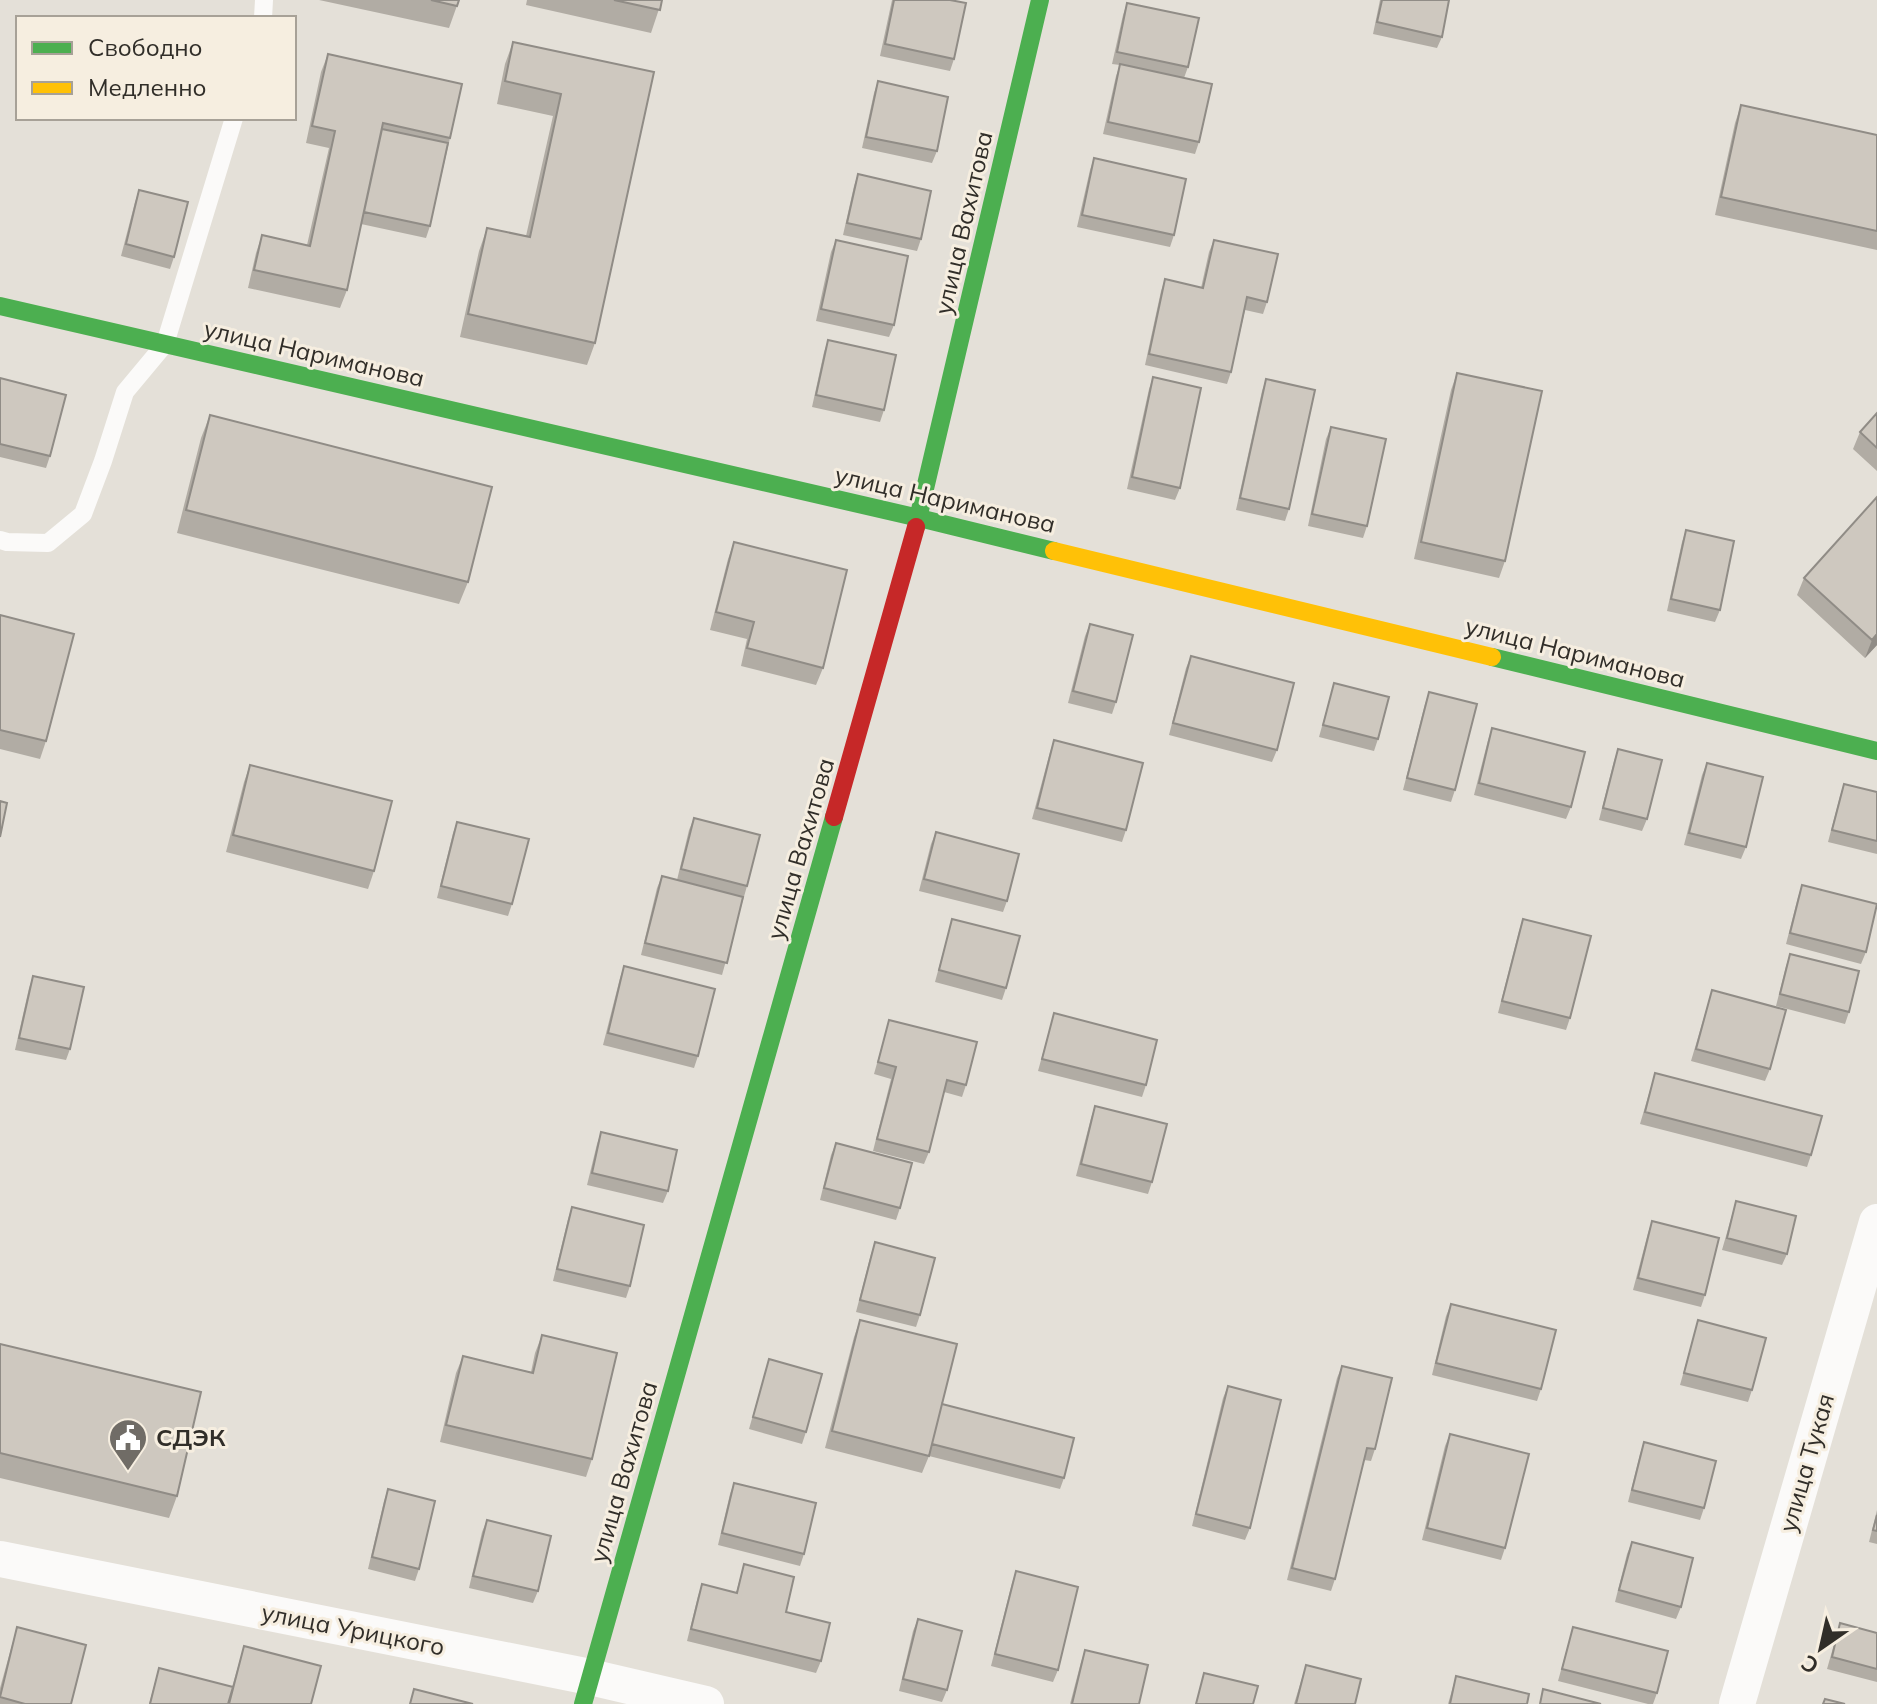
<svg xmlns="http://www.w3.org/2000/svg" width="1877" height="1704" viewBox="0 0 1877 1704" font-family="Mulish,sans-serif">
<rect width="100%" height="100%" fill="#e4e0d8"/>
<g fill="none" stroke-linecap="round" stroke-linejoin="round">
<path stroke="#fbfaf9" stroke-width="18" d="M263 18 264 0
M0 540 7 542 48 543 83 514 103 461 125 392 165 344 234 118"/>
<path stroke="#fbfaf9" stroke-width="36" d="M0 1559 590 1677 706 1704
M1737 1704 1877 1222"/>
<path stroke="#4caf50" stroke-width="18" d="M0 306 919 518 1054 551
M916 527 1040 0
M1492 657 1877 751
M583 1704 834 817"/>
<path stroke="#ffc107" stroke-width="18" d="M1054 551 1492 657"/>
<path stroke="#c62828" stroke-width="18" d="M834 817 916 527"/>
</g>
<path fill="#b1aca4" d="M319 0H459L449 28Z
M527 0H662L651 33 526 5Z
M892 0H950L954 59 950 71 880 56Z
M1380 0H1449L1442 37 1437 48 1373 34Z
M1127 3 1188 67 1184 78 1199 142 1195 154 1103 134 1116 76 1120 65 1112 64 1123 15Z
M513 42 654 72 595 343 587 365 460 337 479 251 487 228 526 236 553 116 497 104 505 64Z
M328 54 450 138 430 226 426 238 361 224 347 290 340 308 248 288 256 253 262 235 307 245 329 148 306 143 321 72Z
M878 81 937 151 932 163 862 148 874 93Z
M1741 105 1877 135V250L1715 215 1735 123Z
M1094 158 1174 235 1170 247 1077 227 1090 170Z
M858 174 921 239 917 251 843 235 854 186Z
M139 190 174 257 170 269 121 256 135 202Z
M836 240 894 325 889 337 816 321 831 252Z
M1214 240 1267 302 1263 314 1245 310 1231 372 1227 384 1145 365 1161 291 1165 279 1201 288 1209 252Z
M828 340 884 410 880 422 812 407 824 352Z
M1457 373 1505 561 1499 578 1414 559 1451 390Z
M1153 377 1180 488 1175 500 1127 489 1149 389Z
M0 378 50 456 46 468 0 457Z
M1266 379 1289 509 1285 521 1236 510 1262 391Z
M1877 413V471L1853 449 1860 432Z
M210 415 468 582 459 604 177 533 201 438Z
M1331 427 1367 526 1363 538 1308 526 1326 439Z
M1686 530 1720 610 1715 622 1667 611 1682 542Z
M734 542 823 668 816 685 741 666 747 639 710 630 728 559Z
M1804 578 1877 645 1865 658 1797 595Z
M0 615 46 741 40 759 0 749Z
M1090 624 1116 702 1112 714 1068 703 1085 636Z
M1191 656 1277 750 1272 762 1169 735 1186 668Z
M1334 683 1378 739 1374 751 1319 737Z
M1429 692 1455 790 1451 802 1403 790 1425 704Z
M1492 728 1571 807 1566 819 1474 795 1488 740Z
M1054 740 1126 830 1122 842 1032 819 1050 752Z
M1618 749 1647 819 1642 831 1599 820 1614 761Z
M1707 763 1746 847 1741 859 1684 845 1702 775Z
M250 765 374 871 368 889 226 852 244 782Z
M1844 784 1877 792V854L1828 842 1840 796Z
M694 818 747 886 722 975 641 955 657 888 662 876 677 880 689 830Z
M457 822 512 904 508 916 437 898 453 833Z
M936 832 1007 901 1003 912 919 891 931 844Z
M1802 885 1866 952 1861 964 1786 944 1798 897Z
M952 919 1006 988 1002 1000 935 982Z
M1523 919 1570 1018 1566 1030 1498 1013 1519 931Z
M1790 954 1849 1012 1845 1024 1776 1006 1786 966Z
M624 966 698 1056 694 1068 603 1045 620 978Z
M33 976 70 1049 66 1060 15 1050 29 988Z
M1712 990 1770 1069 1765 1081 1691 1061Z
M1054 1013 1146 1085 1142 1097 1038 1071Z
M889 1020 966 1085 962 1097 944 1092 929 1152 924 1164 873 1151 891 1079 874 1074Z
M1655 1073 1811 1155 1807 1167 1640 1124Z
M1095 1106 1152 1182 1148 1194 1076 1176 1091 1118Z
M601 1132 668 1191 663 1203 587 1185 597 1144Z
M836 1143 900 1208 896 1220 820 1200 831 1155Z
M1736 1201 1787 1254 1782 1265 1722 1250Z
M572 1207 630 1286 626 1298 553 1281 568 1219Z
M1652 1221 1705 1295 1701 1307 1633 1290 1648 1233Z
M875 1242 920 1315 916 1327 856 1312 871 1254Z
M1451 1304 1541 1389 1537 1401 1432 1375 1446 1316Z
M860 1320 942 1404 1064 1478 1060 1489 929 1456 922 1473 825 1448 854 1337Z
M1698 1320 1752 1390 1748 1402 1680 1385Z
M542 1335 592 1459 586 1477 440 1442 456 1373 463 1356 531 1372 535 1353Z
M0 1344 177 1496 169 1518 0 1478Z
M769 1359 806 1432 802 1444 749 1429Z
M1342 1366 1375 1449 1371 1461 1364 1460 1335 1579 1331 1591 1287 1580 1337 1378Z
M1228 1386 1250 1528 1245 1540 1192 1526 1223 1398Z
M1450 1434 1505 1548 1501 1560 1422 1540 1445 1446Z
M1644 1442 1704 1508 1700 1520 1628 1502 1640 1454Z
M734 1483 804 1554 800 1566 718 1545 730 1494Z
M388 1489 419 1569 415 1581 368 1569 384 1501Z
M1877 1510V1544L1869 1542Z
M487 1520 538 1591 533 1603 469 1588 482 1532Z
M1632 1542 1681 1607 1676 1619 1615 1602 1627 1554Z
M744 1564 786 1612 821 1661 816 1673 687 1641 698 1596 702 1584 736 1593Z
M1016 1571 1058 1670 1053 1682 991 1666 1012 1583Z
M918 1619 947 1690 942 1702 899 1691 913 1631Z
M1840 1623 1877 1633V1682L1827 1669Z
M17 1627 71 1704H0V1688Z
M1573 1627 1657 1693 1653 1704H1648L1558 1681Z
M244 1646 311 1704H149L159 1668 232 1687Z
M1085 1650 1139 1704H1070L1081 1662Z
M1306 1665 1355 1704H1294Z
M1456 1676 1527 1704H1448Z"/>
<path fill="#908c86" d="M1877 634V645L1865 658 1872 640Z"/>
<path fill="#cec8bf" stroke="#908c86" stroke-width="2" d="M431 0H459L457 6Z
M614 0H662L660 10Z
M894 0H950L966 3 954 59 885 44Z
M1382 0H1449L1442 37 1377 22Z
M1127 3 1199 18 1188 67 1117 52Z
M513 42 654 72 595 343 468 314 487 228 530 237 561 94 505 81Z
M328 54 462 84 450 138 383 123 347 290 254 270 262 235 310 246 335 131 312 126Z
M1120 64 1212 84 1199 142 1108 122Z
M878 81 948 97 937 151 866 137Z
M1741 105 1877 135V231L1721 197Z
M382 129 448 143 430 226 364 212Z
M1094 158 1186 179 1174 235 1082 215Z
M858 174 931 191 921 239 847 223Z
M139 190 188 202 174 257 126 244Z
M836 240 908 256 894 325 821 309Z
M1214 240 1278 254 1267 302 1247 297 1231 372 1149 354 1165 279 1203 288Z
M828 340 896 355 884 410 816 395Z
M1457 373 1542 391 1505 561 1421 542Z
M1153 377 1201 388 1180 488 1132 477Z
M0 378 66 395 50 456 0 444Z
M1266 379 1315 390 1289 509 1240 498Z
M1877 413V448L1860 432Z
M210 415 492 487 468 582 186 510Z
M1331 427 1386 439 1367 526 1312 514Z
M1877 497V634L1872 640 1804 578Z
M1686 530 1734 541 1720 610 1671 599Z
M734 542 847 570 823 668 747 648 754 622 716 612Z
M0 615 74 634 46 741 0 730Z
M1090 624 1133 635 1116 702 1073 691Z
M1191 656 1294 683 1277 750 1173 723Z
M1334 683 1389 697 1378 739 1323 725Z
M1429 692 1477 704 1455 790 1407 778Z
M1492 728 1585 752 1571 807 1479 783Z
M1054 740 1143 763 1126 830 1037 808Z
M1618 749 1662 760 1647 819 1603 808Z
M1707 763 1763 777 1746 847 1689 833Z
M250 765 392 801 374 871 233 835Z
M1844 784 1877 792V841L1832 830Z
M0 801 7 803 0 837Z
M694 818 760 835 747 886 681 869Z
M457 822 529 839 512 904 441 886Z
M936 832 1019 854 1007 901 924 879Z
M662 876 743 897 727 963 645 943Z
M1802 885 1877 904 1866 952 1790 933Z
M952 919 1020 936 1006 988 939 970Z
M1523 919 1591 936 1570 1018 1502 1001Z
M1790 954 1859 971 1849 1012 1780 994Z
M624 966 715 989 698 1056 608 1033Z
M33 976 84 987 70 1049 19 1038Z
M1712 990 1786 1010 1770 1069 1696 1049Z
M1054 1013 1157 1040 1146 1085 1042 1059Z
M889 1020 977 1042 966 1085 947 1080 929 1152 877 1139 896 1067 878 1062Z
M1655 1073 1822 1116 1811 1155 1645 1112Z
M1095 1106 1167 1124 1152 1182 1081 1164Z
M601 1132 677 1150 668 1191 592 1173Z
M836 1143 912 1163 900 1208 824 1188Z
M1736 1201 1796 1216 1787 1254 1727 1238Z
M572 1207 644 1225 630 1286 557 1269Z
M1652 1221 1719 1238 1705 1295 1638 1278Z
M875 1242 935 1258 920 1315 860 1300Z
M1451 1304 1556 1330 1541 1389 1436 1363Z
M860 1320 957 1344 929 1456 832 1431Z
M1698 1320 1766 1338 1752 1390 1684 1373Z
M542 1335 617 1353 592 1459 446 1425 463 1356 533 1373Z
M0 1344 201 1392 177 1496 0 1453Z
M769 1359 822 1374 806 1432 753 1417Z
M1342 1366 1392 1378 1375 1449 1367 1448 1335 1579 1292 1568Z
M1228 1386 1281 1400 1250 1528 1196 1514Z
M942 1404 1074 1438 1064 1478 932 1444Z
M1450 1434 1529 1454 1505 1548 1427 1528Z
M1644 1442 1716 1461 1704 1508 1632 1490Z
M734 1483 816 1503 804 1554 722 1533Z
M388 1489 435 1501 419 1569 372 1557Z
M1877 1515V1531L1873 1530Z
M487 1520 551 1536 538 1591 473 1576Z
M1632 1542 1693 1558 1681 1607 1619 1590Z
M744 1564 794 1577 786 1612 830 1623 821 1661 691 1629 702 1584 737 1593Z
M1016 1571 1078 1587 1058 1670 995 1654Z
M918 1619 962 1631 947 1690 903 1679Z
M1840 1623 1877 1633V1669L1832 1657Z
M17 1627 86 1645 71 1704H25L0 1697Z
M1573 1627 1668 1651 1657 1693 1562 1669Z
M244 1646 321 1666 311 1704H229Z
M1085 1650 1148 1665 1139 1704H1072Z
M1306 1665 1361 1679 1355 1704H1296Z
M159 1668 233 1687 228 1704H150Z
M1204 1673 1258 1686 1253 1704H1196Z
M1456 1676 1529 1694 1527 1704H1450Z
M414 1689 473 1704H410Z
M1543 1689 1601 1704H1540Z
M1825 1699 1845 1704H1823Z"/>
<defs>
<g id="civic-pin" transform="scale(2)"><path d="M0 17L-7.5 6A9.5 9.5 0 1 1 7.5 6Z" fill="#706c66" stroke="#f6eee0"/><path d="M-.6-6.5H3V-4.5H.6V-3L4-1V1h2V6H-6V1h2V-1L-.6-3ZM-1.2 2.5V6h2.4V2.5Z" fill="#fff"/></g>
</defs>
<g fill-rule="evenodd">
<use href="#civic-pin" x="128" y="1438"/>
</g>
<g text-anchor="middle" stroke-width="6" stroke-linejoin="round" paint-order="stroke">
<g font-size="24" fill="#312e29" stroke="#f6eee0">
<text transform="translate(964 223) rotate(-77)" y="8">улица Вахитова</text>
<text transform="translate(314 354) rotate(13)" y="8">улица Нариманова</text>
<text transform="translate(945 500) rotate(13)" y="8">улица Нариманова</text>
<text transform="translate(1575 653) rotate(14)" y="8">улица Нариманова</text>
<text transform="translate(801 849) rotate(-74)" y="8">улица Вахитова</text>
<text transform="translate(1807 1463) rotate(-74)" y="8">улица Тукая</text>
<text transform="translate(624 1472) rotate(-74)" y="8">улица Вахитова</text>
<text transform="translate(353 1630) rotate(11)" y="8">улица Урицкого</text>
</g>
<g font-size="24" font-weight="bold" fill="#312e29" stroke="#f6eee0" text-anchor="start">
<text x="156" y="1446">СДЭК</text>
</g>
</g>
<rect x="16" y="16" width="280" height="104" fill="#f6eee0" stroke="#a7a197" stroke-width="2"/>
<rect x="32" y="42" width="40" height="12" fill="#4caf50" stroke="#a7a197" stroke-width="2"/>
<text x="88" y="56" font-size="24" fill="#312e29">Свободно</text>
<rect x="32" y="82" width="40" height="12" fill="#ffc107" stroke="#a7a197" stroke-width="2"/>
<text x="88" y="96" font-size="24" fill="#312e29">Медленно</text>
<g transform="translate(1821 1648) rotate(214)" stroke="#f6eee0" stroke-width="6" paint-order="stroke">
<path d="M0-6L14 30L0 20L-14 30Z" fill="#312e29"/>
<text y="-12" font-size="22" font-weight="bold" text-anchor="middle" fill="#312e29">С</text>
</g>
</svg>
